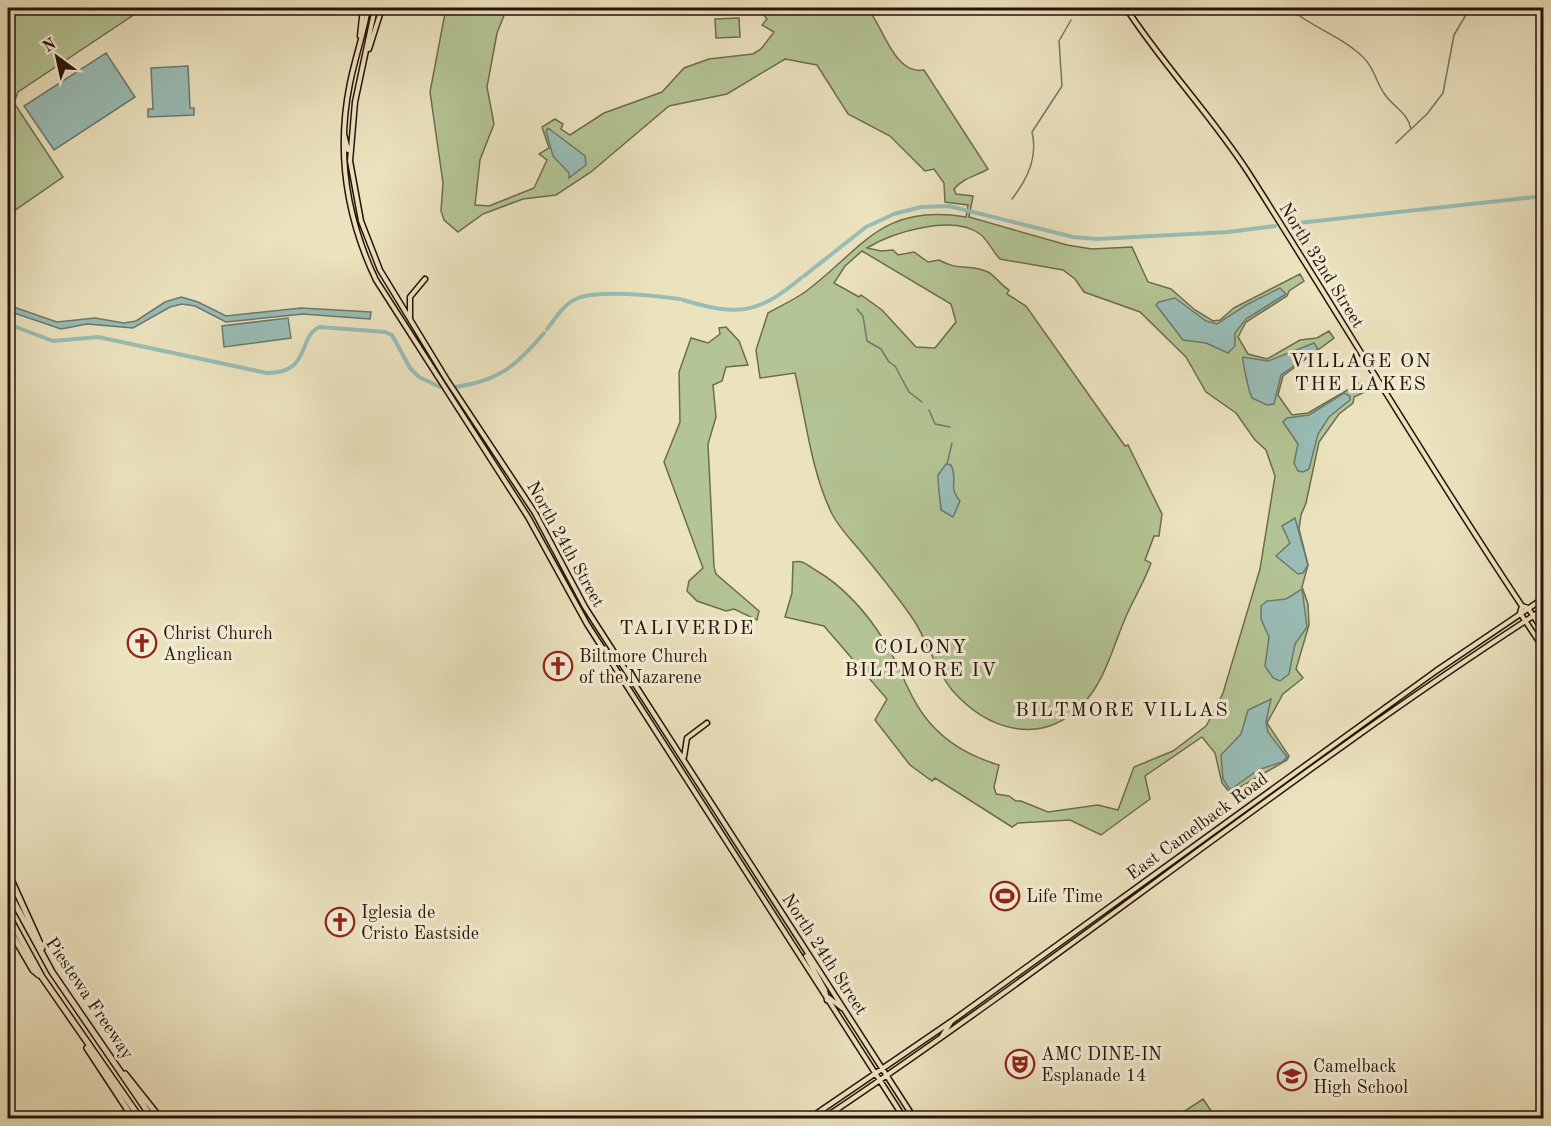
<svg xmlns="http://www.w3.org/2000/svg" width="1551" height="1126" viewBox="0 0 1551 1126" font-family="'Old Standard TT',serif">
<rect width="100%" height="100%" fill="#ebe2be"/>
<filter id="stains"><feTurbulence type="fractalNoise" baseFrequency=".00333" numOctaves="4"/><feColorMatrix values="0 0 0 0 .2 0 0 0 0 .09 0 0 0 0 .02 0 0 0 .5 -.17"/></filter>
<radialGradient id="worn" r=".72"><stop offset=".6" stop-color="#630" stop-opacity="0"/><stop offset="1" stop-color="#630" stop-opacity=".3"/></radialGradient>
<path fill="#b4c494" stroke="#6e6b4e" stroke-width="1.5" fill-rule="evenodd" d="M8 8H144L18 92 14 103 63 177 8 215Z
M446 8H507L497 33 487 87 494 124 480 160 475 205 489 206 534 188 547 160 539 154 549 148 542 127 555 119 563 124 561 129 570 135 604 113 662 92 684 68 709 59 753 54 761 49 774 32 762 25 767 19 758 8H867C883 25 894 76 924 70L988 169C976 176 963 178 954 189L956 194 973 196 969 217 1067 245 1092 249 1132 247 1148 282 1171 289 1195 310 1213 321 1220 320 1234 308 1300 274 1304 281 1289 291 1287 296 1246 322 1238 337 1248 354 1267 359 1300 340 1317 338 1329 331 1334 338 1283 376 1278 395 1292 415 1308 413 1361 382 1367 391 1354 397 1353 403 1339 414 1319 442 1306 503 1301 515 1299 529 1308 565 1302 587 1308 604 1309 625 1296 669 1303 678 1283 694 1267 723 1289 756 1287 760 1230 793 1222 783 1215 753 1202 737 1145 776 1150 799 1101 835 1070 820 1018 823 1012 827 935 778 932 781 910 765 875 720 887 699 824 626 785 617 792 593 793 562C805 560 806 565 817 571 843 586 867 613 883 639 901 666 908 698 930 723 948 744 972 757 999 765L994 787 996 794 1009 796 1016 801H1021L1048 812 1098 805 1118 810 1134 767 1173 751 1206 726 1215 710 1223 693 1260 569 1275 476 1266 450 1255 440 1236 413 1206 392 1186 357 1140 312 1084 292 1075 279 1063 270 1000 259C992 251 989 241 980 234 953 214 893 232 867 248L881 251 893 250 898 255 914 252 928 262 939 260C960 272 969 263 988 272 992 273 1002 286 1009 290L1007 294 1026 306 1125 446 1128 445 1162 514 1159 536H1154L1145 560 1151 563C1145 580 1136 595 1128 612 1114 642 1106 681 1082 705 1040 747 987 730 952 690 936 671 928 643 915 622 899 598 881 576 862 553 852 541 840 529 832 514 811 471 806 419 795 373L760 378 756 350 768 313C780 306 794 300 805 292 863 249 880 203 966 217L968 205 945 202 944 183 934 169 925 171 890 136 848 114 817 65 785 59 727 94 669 106 591 172 556 195 523 199 483 214 458 232 444 220 441 211 443 183 430 92ZM862 251 951 304 956 322 935 348 916 347 882 310 861 295 859 297 834 283 845 266Z
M739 18 740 37 716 38 715 19Z
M726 327 739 341 748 365 726 367 722 381 713 385 716 417 708 444 714 567 716 574 759 611 757 620 734 609 726 611 697 601 687 591 689 581 703 568 664 462 680 422 679 372 691 338 708 343 720 334 719 328Z
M1203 1099 1216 1118H1174Z"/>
<path fill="#99bdb6" stroke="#6b7970" stroke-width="1.5" d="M106 53 135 97 54 150 24 106Z
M188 66 190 108H194V115L148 117V109H153L151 68Z
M548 128 585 156 586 165 569 178V173L553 156 546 131Z
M1280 288 1286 294 1246 319 1235 333V346L1228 353 1206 343 1183 340 1156 305 1159 302 1175 298 1206 321 1217 324 1246 305Z
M181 297 198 302 226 316 301 308 371 312 370 319 303 314 226 322 195 306 182 304 170 307 133 328 87 324 61 329 8 311V305L57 322 95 318 124 323 136 321 165 302Z
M288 318 291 338 224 347 222 326Z
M1314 343 1318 349 1281 375 1274 404 1267 405 1252 398C1249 392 1242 361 1243 357L1268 361Z
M1344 393 1350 396V400L1329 417 1318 434 1309 469 1303 472 1298 471 1294 463 1298 444 1283 422 1287 418 1309 415Z
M946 464 951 465C959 481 947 486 960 501L953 517 941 510C940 498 938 488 938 475Z
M1295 518 1308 565 1303 573 1298 574 1276 556 1290 543 1282 526Z
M1302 589 1307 627 1295 644 1289 674 1280 681 1273 678 1265 666 1269 637 1261 619V606L1267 601 1286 599Z
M1271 699 1266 722 1268 732 1287 757 1282 762 1258 770 1230 790 1223 779 1221 755 1241 734 1248 710Z"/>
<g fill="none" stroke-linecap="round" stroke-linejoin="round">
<path stroke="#6b7970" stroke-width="1.5" d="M1289 8C1311 27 1343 37 1363 57 1375 68 1376 84 1386 96 1395 108 1408 113 1411 129
M1396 143 1427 114 1443 93 1454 35 1470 8
M8 177 9 176
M1012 199C1028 178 1038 157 1032 132L1062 86 1059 41 1071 20
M857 309 863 316 867 341 881 349 889 362 895 366 909 392 922 402
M929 410 935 424 950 427
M947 464 952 443"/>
<path stroke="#99bdb6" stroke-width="4" d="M1289 224 1544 196
M804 276 866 227 894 214 921 207 949 206 1073 237 1097 239 1228 232 1275 226
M683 300C737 316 757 315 801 278
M8 324 53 341 98 337 267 373C312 373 297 336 320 327L385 332 392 335 410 368 419 377 440 387
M547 329C555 319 564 304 576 299 598 289 655 296 680 299
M455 387C499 381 516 366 544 333"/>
<g stroke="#271208" stroke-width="7">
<path id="major" d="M368 8C364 33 355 58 350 83 336 152 346 217 376 280L528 517 587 624 904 1118
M375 8 355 102 350 161 361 221 380 270 447 380 535 513 585 607 914 1118
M1126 8C1163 65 1211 115 1248 172 1340 316 1427 464 1522 606L1528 608 1544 632
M360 36 363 8
M369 49 382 8
M344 134 348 150
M410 319V297L425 279
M1522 606 1520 613 1544 649
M1543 629 1544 614
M684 757 687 738 707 723
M806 956 825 990 827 1000
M828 997 842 1008
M942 1036 951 1022
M810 1118 952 1021 1436 671 1544 598
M824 1118C1068 955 1297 768 1544 609"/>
</g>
<g stroke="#271208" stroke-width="8">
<path id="highway" d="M8 873 42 948
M8 891 52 972 152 1118
M8 915 42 977 140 1118
M8 927 33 970 39 975
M87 1048 133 1118
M125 1074 160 1118"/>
</g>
<use href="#major" stroke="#ebe2be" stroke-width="4"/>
<use href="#highway" stroke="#ebe2be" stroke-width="5"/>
</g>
<defs>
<g id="church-ring" transform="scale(1.5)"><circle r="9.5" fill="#f2ecd5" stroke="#8f2418" stroke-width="1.5"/><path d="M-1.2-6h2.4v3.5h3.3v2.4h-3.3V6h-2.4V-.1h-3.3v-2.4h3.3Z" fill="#8f2418"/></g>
<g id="stadium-ring" transform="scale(1.5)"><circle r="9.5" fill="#f2ecd5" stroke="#8f2418" stroke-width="1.5"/><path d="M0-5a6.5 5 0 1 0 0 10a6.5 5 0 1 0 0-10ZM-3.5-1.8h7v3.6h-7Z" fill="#8f2418"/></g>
<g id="theatre-ring" transform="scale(1.5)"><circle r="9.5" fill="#f2ecd5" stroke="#8f2418" stroke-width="1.5"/><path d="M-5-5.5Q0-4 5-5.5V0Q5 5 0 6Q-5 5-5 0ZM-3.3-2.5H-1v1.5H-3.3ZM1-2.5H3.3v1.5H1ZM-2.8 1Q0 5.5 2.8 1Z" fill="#8f2418"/></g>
<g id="school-ring" transform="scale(1.5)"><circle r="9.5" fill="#f2ecd5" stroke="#8f2418" stroke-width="1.5"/><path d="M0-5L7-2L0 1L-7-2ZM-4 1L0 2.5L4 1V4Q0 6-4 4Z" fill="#8f2418"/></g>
</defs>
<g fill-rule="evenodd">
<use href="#church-ring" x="142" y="643"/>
<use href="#church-ring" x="558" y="666"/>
<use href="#stadium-ring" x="1005" y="896"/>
<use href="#church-ring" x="340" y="922"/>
<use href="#theatre-ring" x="1020" y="1064"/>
<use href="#school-ring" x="1292" y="1076"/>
</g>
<g text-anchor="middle" stroke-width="6" stroke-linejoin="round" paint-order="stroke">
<g font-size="18" fill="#271208" stroke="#f2ecd5">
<text transform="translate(1322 265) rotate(58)" y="6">North 32nd Street</text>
<text transform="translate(566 544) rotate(61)" y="6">North 24th Street</text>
<text transform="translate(1197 826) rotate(-36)" y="6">East Camelback Road</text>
<text transform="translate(825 954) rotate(57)" y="6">North 24th Street</text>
<text transform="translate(90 998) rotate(56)" y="6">Piestewa Freeway</text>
</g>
<g font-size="18" fill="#271208" stroke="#f2ecd5" text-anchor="start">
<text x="163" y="639">Christ Church<tspan x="163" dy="21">Anglican</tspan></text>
<text x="579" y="662">Biltmore Church<tspan x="579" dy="21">of the Nazarene</tspan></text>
<text x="1026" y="902">Life Time</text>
<text x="361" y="918">Iglesia de<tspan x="361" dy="21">Cristo Eastside</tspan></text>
<text x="1041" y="1060">AMC DINE-IN<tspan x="1041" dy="21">Esplanade 14</tspan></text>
<text x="1313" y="1072">Camelback<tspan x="1313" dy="21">High School</tspan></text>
</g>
<g font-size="20" letter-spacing="1.5" fill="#271208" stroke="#f2ecd5">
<text x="1361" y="367">VILLAGE ON<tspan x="1361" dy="23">THE LAKES</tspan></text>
<text x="687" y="634">TALIVERDE</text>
<text x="921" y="653">COLONY<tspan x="921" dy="23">BILTMORE IV</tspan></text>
<text x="1122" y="716">BILTMORE VILLAS</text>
</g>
</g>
<rect width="1551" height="1126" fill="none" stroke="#ebe2be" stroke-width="30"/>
<rect x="9" y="9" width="1533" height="1108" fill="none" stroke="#271208" stroke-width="3"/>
<rect x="15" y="15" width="1521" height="1096" fill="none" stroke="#271208" stroke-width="1.5"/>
<g transform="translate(57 57) rotate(327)" stroke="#f2ecd5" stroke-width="4.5" paint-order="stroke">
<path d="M0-4.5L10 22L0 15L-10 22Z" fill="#271208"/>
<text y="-9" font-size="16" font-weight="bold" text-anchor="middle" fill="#271208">N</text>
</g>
<rect width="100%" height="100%" filter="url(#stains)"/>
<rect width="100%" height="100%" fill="url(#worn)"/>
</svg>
